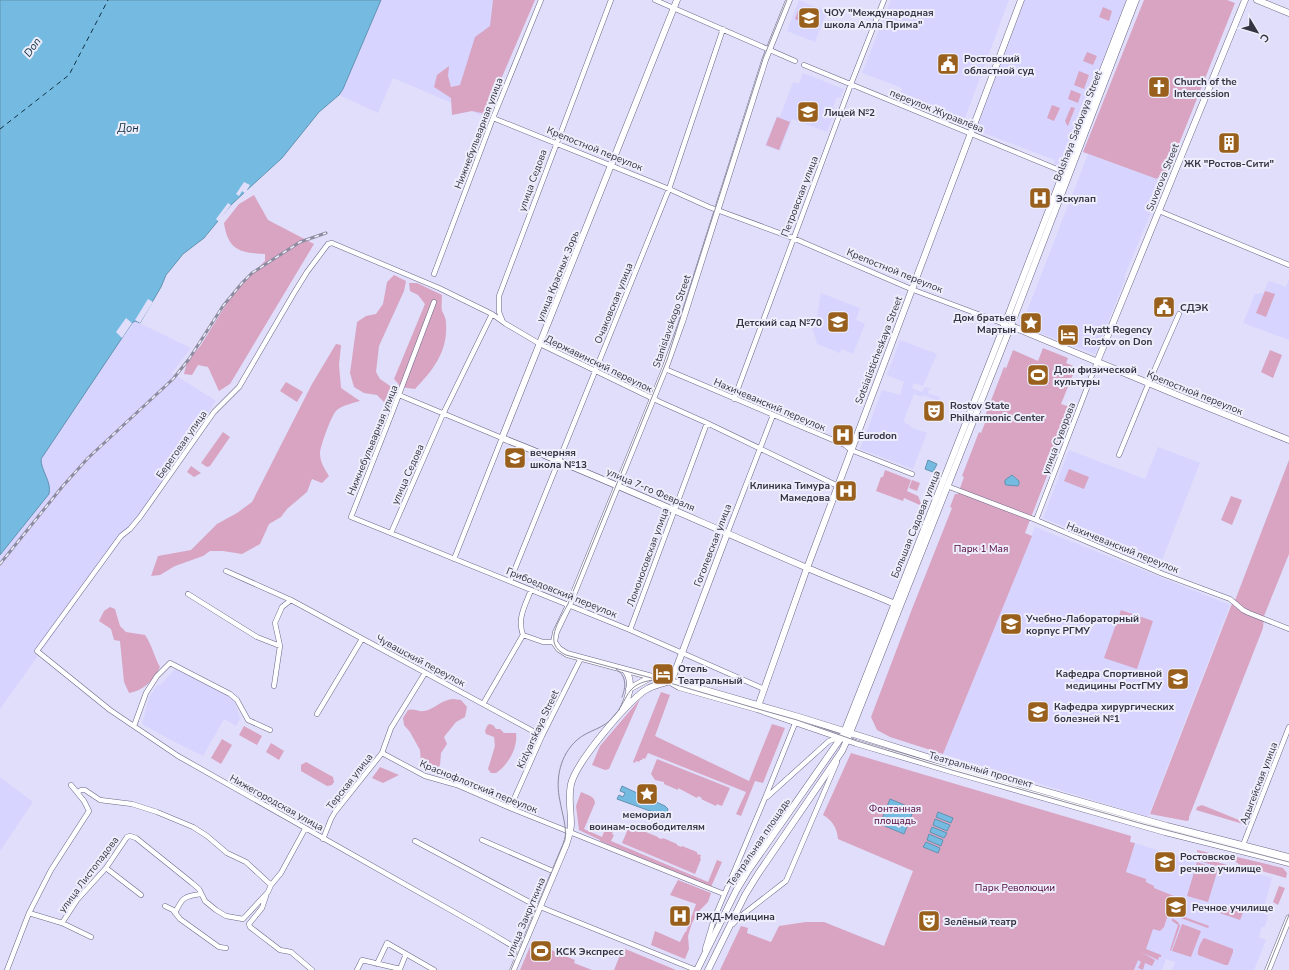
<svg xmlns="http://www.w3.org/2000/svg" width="1289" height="970" viewBox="0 0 1289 970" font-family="'Nunito Sans',sans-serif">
<rect width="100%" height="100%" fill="#e0defa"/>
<path fill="#d7d4ff" d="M381 0H535L485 117 393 78 378 113 339 95 343 89Z
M799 0 827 12 815 42 787 31Z
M891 0H1009L965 118 923 105 919 99 900 93 902 88 862 73Z
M1025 0H1126L1063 162 1058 165 1054 164 1055 160 976 130Z
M803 73 844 89 840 98 837 97 833 107 836 108 827 132 792 119 780 151 765 146 777 116 780 117 793 82 799 84Z
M1088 154 1157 179 1158 177 1165 179 1124 277 1125 278V280L1095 354 1022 326V324Z
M1289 280V340L1243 323 1255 294 1264 293 1268 282 1270 281 1286 287Z
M821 293 860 308 856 320 865 324 853 354 842 349 840 353 817 344 816 339 812 328H815Z
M135 321 191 348 172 373 216 401 174 466 0 709V555L45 499 49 486 41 464V459L43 454 132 323Z
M900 340 937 354 923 386 914 383 912 388 922 392 925 387 931 389 928 391 929 394 940 397 939 401 924 395 923 397 914 394 904 420 905 423 910 425V427L927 433 913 469 860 449 882 390 900 395 904 382 887 375Z
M1158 447 1200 463 1160 565 1043 518 1069 450 1145 479Z
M1035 527 1230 605 1148 817 943 754Z
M175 669 228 695 234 701 238 711 240 719 236 726 224 719 203 756 173 741 142 724 149 698 157 685H160Z
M0 777 33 802 0 851Z
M1135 843 1194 862 1197 856 1272 878 1265 904 1271 906 1265 927H1262L1259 937 1266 940 1254 970H1172L1175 962 1166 959 1162 970H1134L1141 952 1154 886 1146 882V879L1126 872Z"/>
<path fill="#d8a4c2" d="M493 0H535L486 114 472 111 452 115 451 98 434 87 437 75 449 66 448 76 451 87 460 85 475 37 490 26Z
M1144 0H1227L1235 3 1165 179 1158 177 1157 179 1083 152Z
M1103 7 1112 11 1109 21 1099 17Z
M798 11 813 17 810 25 795 19Z
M1087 52 1097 56 1093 65 1083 61Z
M1079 71 1089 75 1084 89 1074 85Z
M1071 90 1081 94 1078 103 1068 99Z
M1052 105 1060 108 1054 121 1047 118Z
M1071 107 1075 108 1068 126 1067 125 1065 121Z
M777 117 790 122 779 150 766 145Z
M254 195 268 220 314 244 230 384 219 391 208 367 198 365 192 375 184 374 187 362 201 345 235 290 265 261V254C240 253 228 250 224 223L239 204Z
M394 275 406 281 404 291 379 346 376 372 380 379 396 390 393 399 386 404 377 395 364 393 354 387 350 373 357 322 366 316 376 314 383 304 387 282Z
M409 283H417L442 295C442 300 441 306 442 311 444 315 446 318 446 323 448 351 434 369 415 389L401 387 394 379 425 304 418 295 410 291Z
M1265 291 1275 294 1266 317 1256 313Z
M336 344 341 345 339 365 341 388 360 401C353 403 343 405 337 410 332 413 320 447 320 453 320 462 324 468 329 476L322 483 312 479 307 492 287 509 281 517 269 524 260 544 242 554 223 551H210L203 556 175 566 160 575 151 576 158 556 191 550 217 524 237 513 252 502 312 384Z
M1043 348 1068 358 1066 363 1076 367 1061 404 1073 408 1025 533 1032 536 943 754 890 737 877 730 871 717 912 609 952 508 950 507 955 494H958L964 477 962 476 979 432 981 433 987 418 985 416 1004 367 1006 368 1004 374 1013 350 1038 361Z
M1270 350 1282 355 1273 378 1261 372Z
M286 382 303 392 297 402 280 391Z
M223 432 230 437 210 466 207 467 201 463Z
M1289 460V554L1264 616 1263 628 1189 817V820L1187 821 1150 814 1231 606 1236 598Z
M191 466 201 473 194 477 187 472Z
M1069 469 1089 477 1084 489 1064 481Z
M885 470 911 480 907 491 918 496 922 506 904 498 903 501 876 491 881 477H883Z
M912 480 920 483 917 491 909 488Z
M1231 496 1242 500 1232 525 1221 520Z
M110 607 115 609 120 626 126 632 145 635C152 645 154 656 160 667 154 680 143 691 129 693L124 682 120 641 114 640 111 629 99 621 104 611Z
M1121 610 1153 621 1137 669 1104 658Z
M661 692 670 695 655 736 749 781 772 724 785 728 763 783 755 781 741 816 736 814 746 792 648 753 645 759 643 758 642 760H640L639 762 636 761 635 763 633 762Z
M453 699 461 700 467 707 465 717 456 722 444 737 447 744 441 753 440 765 436 770 427 769 421 762 420 750 410 732 404 725 403 718 408 710C414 708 418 712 424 711 434 710 440 700 453 699Z
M640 699 609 769 605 770 592 765 600 746Z
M489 724 493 725 496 729H500L504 733H516C518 748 508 765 496 773H491L488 769 495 746 494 737 486 734 485 731 487 726Z
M244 726 262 736 257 745 239 735Z
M222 739 232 745 221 764 211 758Z
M271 743 284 751 279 760 266 752Z
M851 753 1131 836 1130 842 1135 843 1126 872 1146 879V882L1154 886V888L1174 896 1164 927 1160 931 1153 929 1146 949 1161 955V957H1159L1158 960 1141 952 1155 960 1152 966 1145 963 1143 970 1138 968 1141 962 1138 960 1134 970H720L741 926 748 928 747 933 771 942 779 926 806 922H824L884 946 913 871 838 839C837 828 833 821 823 815Z
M657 759 730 788 722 806 717 804 716 806 701 799 702 798 698 796 697 798 678 788V790L664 784V782L655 780 651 774Z
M306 762 333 777 334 782 332 785 327 786 301 771V765Z
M380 767 399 775 383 783 372 778Z
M581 792C587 795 595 796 595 803L584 829 602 837 607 824 610 825 609 827 611 828 610 830 613 831 612 834 614 835 611 841 708 882 717 860 722 862 711 887 600 841V840L579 830 576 806Z
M1202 805 1244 822 1243 824 1196 810 1197 807Z
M631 826 658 837V838L662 839 663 838 677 844V845L681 847 682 846 697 852V854L701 855 700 858 701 859 695 874 622 843 628 829Z
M1197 850 1230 858V861L1197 852Z
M1200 857 1227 865 1226 869 1199 861Z
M1237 857 1283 868 1287 873 1286 878 1238 864V863L1235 862Z
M1197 862 1218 869 1208 902 1187 896Z
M678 880 711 893 708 902 698 912 692 923 688 936 689 949 685 959 651 945 655 931 680 942 685 932H686L696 904 670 895Z
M1279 886 1285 888 1278 905 1273 902Z
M1220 905 1232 908 1233 907 1244 910 1240 920 1214 911 1215 907H1219Z
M1179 915 1209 926 1208 928 1178 917Z
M1172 918 1178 922 1180 926 1171 951 1170 950 1178 925 1172 921Z
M1182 924 1201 931 1191 957 1172 951Z
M1204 938 1233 949V952L1228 965H1225L1198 955C1197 950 1201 941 1204 938Z
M532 942 575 960 574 963 592 970H520Z
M623 948 676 970H614Z"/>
<path fill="#75bbe1" stroke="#6292b1" d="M0 0H381L343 89 339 95 319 112 282 158 247 190 231 205 204 238 183 254 166 275 161 287 140 323 135 321 132 323 41 459C41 471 52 482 49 494L0 555Z
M928 460 937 464 933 472 925 469Z
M1012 475 1019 481V484L1018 486 1006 485 1005 484V480Z
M622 786 665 806 668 809 667 813 665 815H661L617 799 619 795 623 797 625 793 620 791Z
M890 799 914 809 904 834 880 824Z
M938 812 953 818 951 823 936 817Z
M935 819 950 825 947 831 933 825Z
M932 827 947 833 944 838 930 832Z
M929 834 943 840 941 846 927 840Z
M926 842 940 848 938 853 923 847Z"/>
<path fill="#e0defa" d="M244 182 250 185 247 190 248 191 246 194 242 191 239 196 236 194Z
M228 203 231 205 222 217 223 219 220 223 216 219Z
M148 299 153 302 140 323 135 320Z
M126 318 132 323 122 338 116 332Z"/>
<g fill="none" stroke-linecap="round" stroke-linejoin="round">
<path stroke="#113142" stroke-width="1" stroke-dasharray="5 4" stroke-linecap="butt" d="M0 129 69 75 108 0"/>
<g stroke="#6a6786" stroke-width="5.5">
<path id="street" d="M655 0 795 61
M804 65 1064 172
M493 118 669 189 709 207 793 238 911 289 1007 325
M1159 211 1289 265
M434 274 493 118 541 0
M434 302 392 413 351 517 630 630 764 689
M503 322 499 312V296L611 0
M665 369 845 445 851 450 912 474
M399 395 502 438 454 559
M734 399 851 84 884 0
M1119 455 1150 380 1179 314
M947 486 1036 520 1163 574 1230 599 1243 610 1249 613 1289 629
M1036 520 1097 362
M391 533 443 414 492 314
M727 534 773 415
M226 571 291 600 542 736
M510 581 669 189 723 29
M188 594 257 637 280 646
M630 630 707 423
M523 635 543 642H554
M274 686 280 646 275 623 282 607 291 600
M483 704 523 635C517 618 525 606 531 590
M317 714 362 639
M134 726 146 693 157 676 170 663 230 694 237 700 248 720 270 730
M382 753 425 776 457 785 510 808 724 894
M78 792 81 790H85L100 800 132 804 157 812 193 827 207 836 227 853 246 862 271 885
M767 797 829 741 841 737
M510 808 542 736 581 658
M323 839 331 819 335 812 382 753 391 728 425 673
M482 840 555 872
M415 841 533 904 696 970
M1243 845 1289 727
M106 868 141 895
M266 896 262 908 249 924 250 927 280 950 291 952 312 970
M165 906 173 910 180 919 219 947 226 948
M29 913 62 923 91 937
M175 913C182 898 184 896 201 894
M62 923 77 900 106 868 127 837 130 836 136 838 192 883 199 889 205 901 216 910 226 916 243 919 268 892 271 885 281 873 305 829
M733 924 737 919 786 881 837 762
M705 949 714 919 765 798 796 721
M521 951 484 929 178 756 110 710 37 651 121 536 130 529 140 517 214 412 239 387 294 293 307 272 328 244 332 243 439 288 492 314 506 324 540 344 660 402 707 423 838 486
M377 964 387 943 434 970
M7 970 29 913 51 870 89 811 84 801 71 785
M357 970 362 960 400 969 406 954"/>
</g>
<g stroke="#6a6786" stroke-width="7">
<path id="secondary" d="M677 0 502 438C604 478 704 524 805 567 835 580 865 591 895 604
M789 0 765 60 682 322 665 369 569 605 556 632 554 642 559 649 567 654 671 682 681 683 799 717 953 765 1167 826 1289 857
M1257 0 1289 13
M1011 326 1182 397 1289 440
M1097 362 1245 0
M671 682 727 534
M672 683 679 687 757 709 856 743 951 771 1165 832 1289 863
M629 689 651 677
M623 709C629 696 634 681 625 670
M757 709 807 568 1021 0
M513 970 566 845C568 838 571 831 571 824 571 810 568 798 571 784 577 761 624 706 644 691 651 686 659 684 667 682
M697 970 736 891 748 871 843 735 1006 321 1130 0
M708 970 745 895 758 874 842 751 848 738 1012 323 1136 0
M1268 970 1289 918"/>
</g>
<use href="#street" stroke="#fff" stroke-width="4.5"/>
<use href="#secondary" stroke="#fff" stroke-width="6"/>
<path stroke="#8d8ba0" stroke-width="1" d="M787 0 763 59 667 360 568 604C559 621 542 644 566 655L670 683 758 709 797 720 857 741 952 770 1143 824 1289 862
M616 669C627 676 626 687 622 697
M511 970 565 840C567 826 562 814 560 801 555 779 560 755 577 740 588 730 604 729 613 717 629 700 624 684 653 680
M1267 970 1289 915"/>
<g stroke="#8d8ba0" stroke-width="3">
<path id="rail" d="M0 564 62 487 88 458 173 379 189 359 223 306 242 283 252 273 300 242 326 233"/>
</g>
<use href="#rail" stroke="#ededfb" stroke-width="1.5" stroke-dasharray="4.5" stroke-linecap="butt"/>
</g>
<defs>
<g id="school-square" transform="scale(1.15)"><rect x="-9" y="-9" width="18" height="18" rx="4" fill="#98601c" stroke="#ededfb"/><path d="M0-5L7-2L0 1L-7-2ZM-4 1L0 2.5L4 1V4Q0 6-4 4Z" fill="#fff"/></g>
<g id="civic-square" transform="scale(1.15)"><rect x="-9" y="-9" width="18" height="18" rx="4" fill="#98601c" stroke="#ededfb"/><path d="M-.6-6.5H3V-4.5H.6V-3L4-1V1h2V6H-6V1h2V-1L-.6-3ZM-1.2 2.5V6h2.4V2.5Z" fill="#fff"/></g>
<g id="church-square" transform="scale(1.15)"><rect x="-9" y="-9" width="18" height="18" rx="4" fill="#98601c" stroke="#ededfb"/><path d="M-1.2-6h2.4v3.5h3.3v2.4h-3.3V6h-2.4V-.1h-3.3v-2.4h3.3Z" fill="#fff"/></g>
<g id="building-square" transform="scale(1.15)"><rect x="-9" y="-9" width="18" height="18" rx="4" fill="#98601c" stroke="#ededfb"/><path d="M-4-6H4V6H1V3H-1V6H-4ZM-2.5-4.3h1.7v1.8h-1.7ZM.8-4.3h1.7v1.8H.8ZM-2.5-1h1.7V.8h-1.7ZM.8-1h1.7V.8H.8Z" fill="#fff"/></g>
<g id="hospital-square" transform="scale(1.15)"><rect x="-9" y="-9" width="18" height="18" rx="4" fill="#98601c" stroke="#ededfb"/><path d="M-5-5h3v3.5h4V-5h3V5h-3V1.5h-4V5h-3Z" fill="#fff"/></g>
<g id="sight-square" transform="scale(1.15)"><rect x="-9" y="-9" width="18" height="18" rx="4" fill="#98601c" stroke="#ededfb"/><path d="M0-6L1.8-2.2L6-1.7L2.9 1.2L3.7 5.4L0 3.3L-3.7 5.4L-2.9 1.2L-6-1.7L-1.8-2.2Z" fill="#fff"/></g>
<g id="hotel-square" transform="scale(1.15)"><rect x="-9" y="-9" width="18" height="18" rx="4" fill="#98601c" stroke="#ededfb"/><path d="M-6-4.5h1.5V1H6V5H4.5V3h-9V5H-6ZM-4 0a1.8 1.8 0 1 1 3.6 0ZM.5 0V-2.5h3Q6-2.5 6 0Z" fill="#fff"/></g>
<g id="stadium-square" transform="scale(1.15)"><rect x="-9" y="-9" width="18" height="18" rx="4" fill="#98601c" stroke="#ededfb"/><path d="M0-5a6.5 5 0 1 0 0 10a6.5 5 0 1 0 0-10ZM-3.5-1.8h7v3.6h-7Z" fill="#fff"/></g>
<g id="theatre-square" transform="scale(1.15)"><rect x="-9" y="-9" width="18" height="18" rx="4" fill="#98601c" stroke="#ededfb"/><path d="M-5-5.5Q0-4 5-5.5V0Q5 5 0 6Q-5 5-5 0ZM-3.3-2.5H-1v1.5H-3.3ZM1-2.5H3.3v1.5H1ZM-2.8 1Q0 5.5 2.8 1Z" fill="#fff"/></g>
<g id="university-square" transform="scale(1.15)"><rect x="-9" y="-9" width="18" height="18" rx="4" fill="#98601c" stroke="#ededfb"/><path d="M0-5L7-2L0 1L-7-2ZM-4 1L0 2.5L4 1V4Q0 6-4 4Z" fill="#fff"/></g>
</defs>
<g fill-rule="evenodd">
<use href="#school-square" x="809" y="18"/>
<use href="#civic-square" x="948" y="64"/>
<use href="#church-square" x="1159" y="87"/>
<use href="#school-square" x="808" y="112"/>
<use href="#building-square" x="1229" y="143"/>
<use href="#hospital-square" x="1040" y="198"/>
<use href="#civic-square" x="1164" y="307"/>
<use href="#school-square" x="838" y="322"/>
<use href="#sight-square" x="1031" y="323"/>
<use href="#hotel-square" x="1068" y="335"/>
<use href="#stadium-square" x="1038" y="375"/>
<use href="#theatre-square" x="934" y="411"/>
<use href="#hospital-square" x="843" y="435"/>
<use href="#school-square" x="515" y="458"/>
<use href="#hospital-square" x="846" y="491"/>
<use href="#university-square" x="1011" y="624"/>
<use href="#hotel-square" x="663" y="674"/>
<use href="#university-square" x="1178" y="679"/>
<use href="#university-square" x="1038" y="712"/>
<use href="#sight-square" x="647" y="794"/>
<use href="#university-square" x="1165" y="862"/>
<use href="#school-square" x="1176" y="907"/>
<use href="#hospital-square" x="680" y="916"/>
<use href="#theatre-square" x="929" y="921"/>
<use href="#stadium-square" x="541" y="951"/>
</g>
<g text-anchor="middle" stroke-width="4" stroke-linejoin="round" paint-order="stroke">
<g font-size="10" font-weight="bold" fill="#353442" stroke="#ededfb" text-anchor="start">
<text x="824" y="16">ЧОУ "Международная<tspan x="824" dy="12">школа Алла Прима"</tspan></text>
<text x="964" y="62">Ростовский<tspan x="964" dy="12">областной суд</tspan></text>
<text x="1174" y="85">Church of the<tspan x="1174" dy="12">Intercession</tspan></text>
<text x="824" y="116">Лицей №2</text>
<text x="1229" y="167" text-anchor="middle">ЖК "Ростов-Сити"</text>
<text x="1056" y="202">Эскулап</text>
<text x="1180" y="311">СДЭК</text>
<text x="1016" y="321" text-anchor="end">Дом братьев<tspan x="1016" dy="12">Мартын</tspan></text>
<text x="822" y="326" text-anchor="end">Детский сад №70</text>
<text x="1084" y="333">Hyatt Regency<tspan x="1084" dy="12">Rostov on Don</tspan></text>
<text x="1054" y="373">Дом физической<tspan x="1054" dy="12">культуры</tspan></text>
<text x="950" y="409">Rostov State<tspan x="950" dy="12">Philharmonic Center</tspan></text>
<text x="858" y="439">Eurodon</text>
<text x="530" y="456">вечерняя<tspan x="530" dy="12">школа №13</tspan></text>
<text x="830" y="489" text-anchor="end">Клиника Тимура<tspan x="830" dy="12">Мамедова</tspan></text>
<text x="1026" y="622">Учебно-Лабораторный<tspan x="1026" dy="12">корпус РГМУ</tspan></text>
<text x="678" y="672">Отель<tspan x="678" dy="12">Театральный</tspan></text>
<text x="1162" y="677" text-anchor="end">Кафедра Спортивной<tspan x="1162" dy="12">медицины РостГМУ</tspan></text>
<text x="1054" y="710">Кафедра хирургических<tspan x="1054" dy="12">болезней №1</tspan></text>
<text x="647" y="818" text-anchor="middle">мемориал<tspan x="647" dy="12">воинам-освободителям</tspan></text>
<text x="1180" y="860">Ростовское<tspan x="1180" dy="12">речное училище</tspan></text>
<text x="1192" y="911">Речное училище</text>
<text x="696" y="920">РЖД-Медицина</text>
<text x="944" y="925">Зелёный театр</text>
<text x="556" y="955">КСК Экспресс</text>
</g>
<g font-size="10" fill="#353442" stroke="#ededfb">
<text transform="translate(937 110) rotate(22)" y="4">переулок Журавлёва</text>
<text transform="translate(1077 126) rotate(-69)" y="4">Bolshaya Sadovaya Street</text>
<text transform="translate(478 133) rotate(-69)" y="4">Нижнебульварная улица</text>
<text transform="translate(595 148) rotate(22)" y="4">Крепостной переулок</text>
<text transform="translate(1162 177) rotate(-68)" y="4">Suvorova Street</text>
<text transform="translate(532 180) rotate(-70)" y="4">улица Седова</text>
<text transform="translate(799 196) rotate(-69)" y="4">Петровская улица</text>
<text transform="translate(895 270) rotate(22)" y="4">Крепостной переулок</text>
<text transform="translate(557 276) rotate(-68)" y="4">улица Красных Зорь</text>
<text transform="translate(613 303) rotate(-68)" y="4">Очаковская улица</text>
<text transform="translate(671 321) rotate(-71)" y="4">Stanislavskogo Street</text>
<text transform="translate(878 350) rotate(-69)" y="4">Sotsialisticheskaya Street</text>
<text transform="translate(599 363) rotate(26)" y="4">Державинский переулок</text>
<text transform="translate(1195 392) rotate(22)" y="4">Крепостной переулок</text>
<text transform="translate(770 404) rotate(23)" y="4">Нахичеванский переулок</text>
<text transform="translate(1058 438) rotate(-69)" y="4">улица Суворова</text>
<text transform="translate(372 440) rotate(-68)" y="4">Нижнебульварная улица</text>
<text transform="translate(181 444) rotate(-55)" y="4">Береговая улица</text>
<text transform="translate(407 474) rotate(-66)" y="4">улица Седова</text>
<text transform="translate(651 489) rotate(23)" y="4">улица 7-го Февраля</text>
<text transform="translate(915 524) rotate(-68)" y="4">Большая Садовая улица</text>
<text transform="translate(712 545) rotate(-69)" y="4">Гоголевская улица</text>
<text transform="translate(1123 547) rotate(22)" y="4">Нахичеванский переулок</text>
<text transform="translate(647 557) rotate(-70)" y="4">Ломоносовская улица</text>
<text transform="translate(562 592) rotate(22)" y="4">Грибоедовский переулок</text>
<text transform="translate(421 660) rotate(28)" y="4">Чувашский переулок</text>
<text transform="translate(537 729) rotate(-65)" y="4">Kizlyarskaya Street</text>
<text transform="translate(981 769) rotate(16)" y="4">Театральный проспект</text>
<text transform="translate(349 781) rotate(-52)" y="4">Терская улица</text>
<text transform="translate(1258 783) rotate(-69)" y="4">Адыгейская улица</text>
<text transform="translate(479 786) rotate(22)" y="4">Краснофлотский переулок</text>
<text transform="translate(277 802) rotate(29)" y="4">Нижегородская улица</text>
<text transform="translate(758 842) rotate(-56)" y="4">Театральная площадь</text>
<text transform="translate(88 874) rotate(-53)" y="4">улица Листопадова</text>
<text transform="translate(525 917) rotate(-67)" y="4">улица Закруткина</text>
</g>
<g font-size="10" fill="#50033a" stroke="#ededfb">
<text x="981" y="552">Парк 1 Мая</text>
<text x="895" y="812">Фонтанная<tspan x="895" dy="12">площадь</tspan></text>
<text x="1015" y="891">Парк Революции</text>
</g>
<g font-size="11" font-style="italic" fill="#113142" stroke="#ededfb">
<text transform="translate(32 47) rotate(-54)" y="4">Don</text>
<text x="128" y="132">Дон</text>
</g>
</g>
<g transform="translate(1257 32) rotate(128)" stroke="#ededfb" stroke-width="3" paint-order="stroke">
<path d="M0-3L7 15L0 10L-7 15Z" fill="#353442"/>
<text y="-6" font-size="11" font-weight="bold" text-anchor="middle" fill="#353442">С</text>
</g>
</svg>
